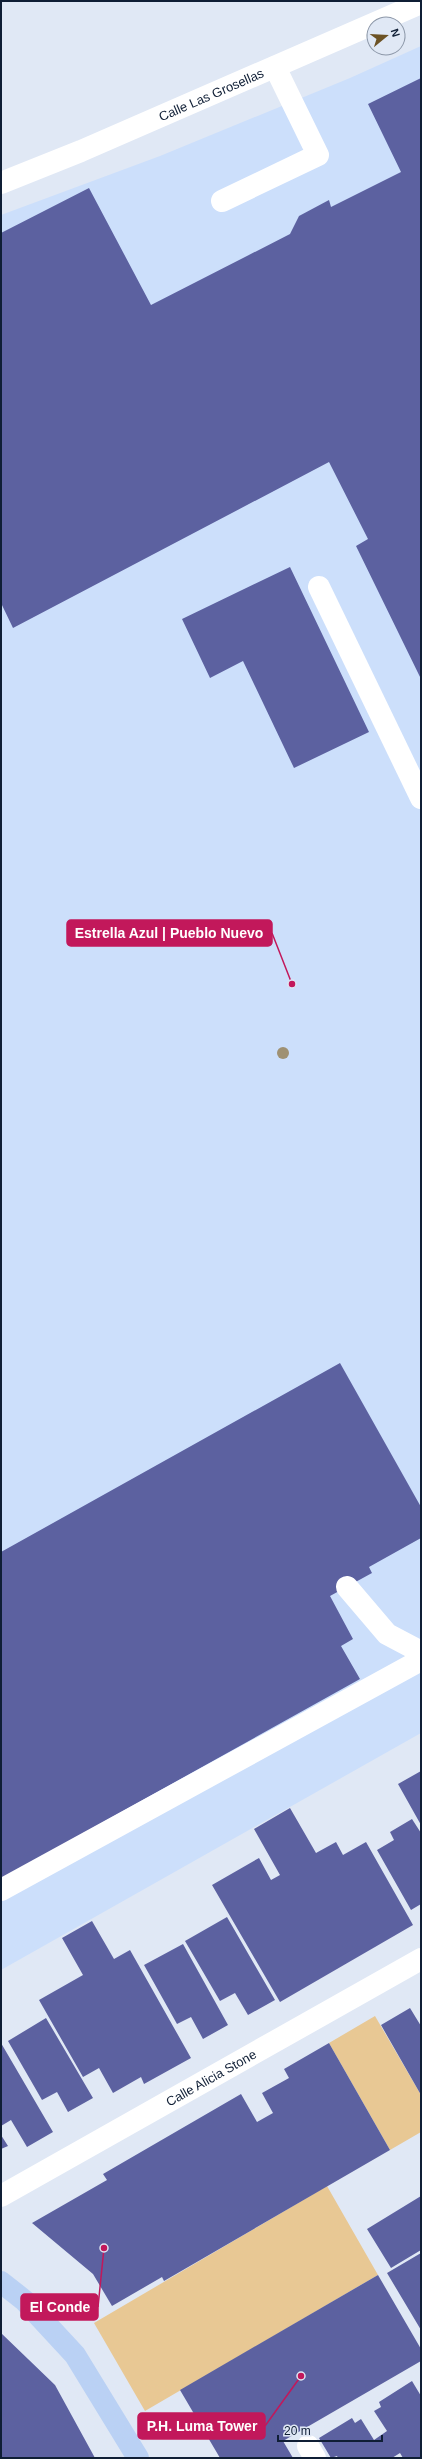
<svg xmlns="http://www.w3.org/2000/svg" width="422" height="2459" viewBox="0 0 422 2459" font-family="Arial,sans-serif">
<rect width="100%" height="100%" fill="#e0e8f5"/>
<path fill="#ccdffb" d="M421 46V1733L1 1970V215L160 156 350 78Z"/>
<path fill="#e8c894" d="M375 2016 421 2095V2132L390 2150 329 2043Z
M327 2186 378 2275 145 2411 94 2323Z"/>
<path fill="#5c61a0" d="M421 78V679L356 546 368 539 329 462 13 628 1 603V233L89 188 151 305 290 234 299 216 329 200 331 207 401 172 368 104Z
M290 567 369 732 294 768 243 661 210 678 182 619Z
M340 1363 421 1507V1538L369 1567 372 1573 330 1596 353 1639 341 1646 360 1679 1 1879V1552Z
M421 1771V1825L398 1784Z
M290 1808 316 1853 336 1842 343 1855 366 1842 413 1925 280 2002 212 1885 259 1858 271 1880 280 1875 254 1829Z
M412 1819 421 1833V1904L411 1910 377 1850 394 1840 390 1832Z
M227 1917 275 2000 248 2015 235 1993 220 2001 185 1941Z
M92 1921 114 1959 130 1950 191 2058 144 2084 141 2077 113 2093 99 2068 83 2077 39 2000 83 1975 62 1938Z
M183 1944 228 2025 203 2039 191 2017 177 2024 144 1965Z
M410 2008 421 2026V2095L381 2025Z
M46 2018 93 2098 68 2112 57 2092 42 2100 8 2041Z
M1 2043 53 2132 27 2147 11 2120 1 2126Z
M329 2043 390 2150 164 2281 162 2277 112 2306 93 2274 32 2223 107 2180 103 2174 241 2094 257 2122 273 2113 262 2093 289 2078 284 2069Z
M1 2135 8 2146 1 2149Z
M421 2196V2250L391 2268 367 2229Z
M421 2253V2330L387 2273Z
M378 2275 421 2349V2361L283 2441 293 2458H220L180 2390Z
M1 2333 55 2385 95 2458H1Z
M412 2381 421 2396V2458H403L400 2453 392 2458H338L337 2456 331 2458 319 2438 352 2418 355 2423 361 2419 374 2440 387 2431 374 2411 381 2407 379 2402Z"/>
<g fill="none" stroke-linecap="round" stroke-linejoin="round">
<g stroke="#fff" stroke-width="22">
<path id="s1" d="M1 183 81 151 421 3"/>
<path d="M222 201 318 155 275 67"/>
<path d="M319 587 421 798"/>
<path d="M347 1587 387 1634 421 1652"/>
<path d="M1 1890 421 1660"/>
<path id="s2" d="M1 2196 421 1959"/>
<path d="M308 2446 315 2458"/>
</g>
<path stroke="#bad1f4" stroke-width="22" d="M1 2282 25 2301 75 2355 138 2458"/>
</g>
<circle fill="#9f9173" cx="283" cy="1053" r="6"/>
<g text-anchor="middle" stroke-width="4" stroke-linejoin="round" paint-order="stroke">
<g font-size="13" fill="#0f1e35" stroke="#e0e8f5">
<text dy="5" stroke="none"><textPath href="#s1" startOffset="228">Calle Las Grosellas</textPath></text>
<text dy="5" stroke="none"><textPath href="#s2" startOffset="241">Calle Alicia Stone</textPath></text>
</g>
</g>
<path fill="none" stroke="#c2185b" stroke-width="1.5" d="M292 984L272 933M104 2248L98 2307M301 2376L265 2426"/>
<g fill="#c2185b" stroke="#e0e8f5" stroke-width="1.5">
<circle cx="292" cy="984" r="4"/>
<circle cx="104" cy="2248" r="4"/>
<circle cx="301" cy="2376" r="4"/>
</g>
<g fill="#c2185b" stroke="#c2185b" stroke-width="1.5">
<rect x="67" y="920" width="205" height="26" rx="4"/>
<rect x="21" y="2294" width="77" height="26" rx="4"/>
<rect x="138" y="2413" width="127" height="26" rx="4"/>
</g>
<g font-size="14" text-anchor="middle" font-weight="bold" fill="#fff">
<text x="169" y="938">Estrella Azul | Pueblo Nuevo</text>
<text x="60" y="2312">El Conde</text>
<text x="202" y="2431">P.H. Luma Tower</text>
</g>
<rect width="422" height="2459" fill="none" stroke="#0f1e35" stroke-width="4"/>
<g transform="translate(386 36) rotate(72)"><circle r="19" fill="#e0e8f5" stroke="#8c97a8"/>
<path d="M0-3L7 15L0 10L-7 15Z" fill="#6c5224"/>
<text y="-6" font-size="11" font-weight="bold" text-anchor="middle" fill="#0f1e35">N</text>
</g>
<path d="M278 2435v6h104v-6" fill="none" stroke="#0f1e35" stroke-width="2"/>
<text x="284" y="2435" font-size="12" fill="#0f1e35" stroke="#e0e8f5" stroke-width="3" paint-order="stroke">20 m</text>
</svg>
